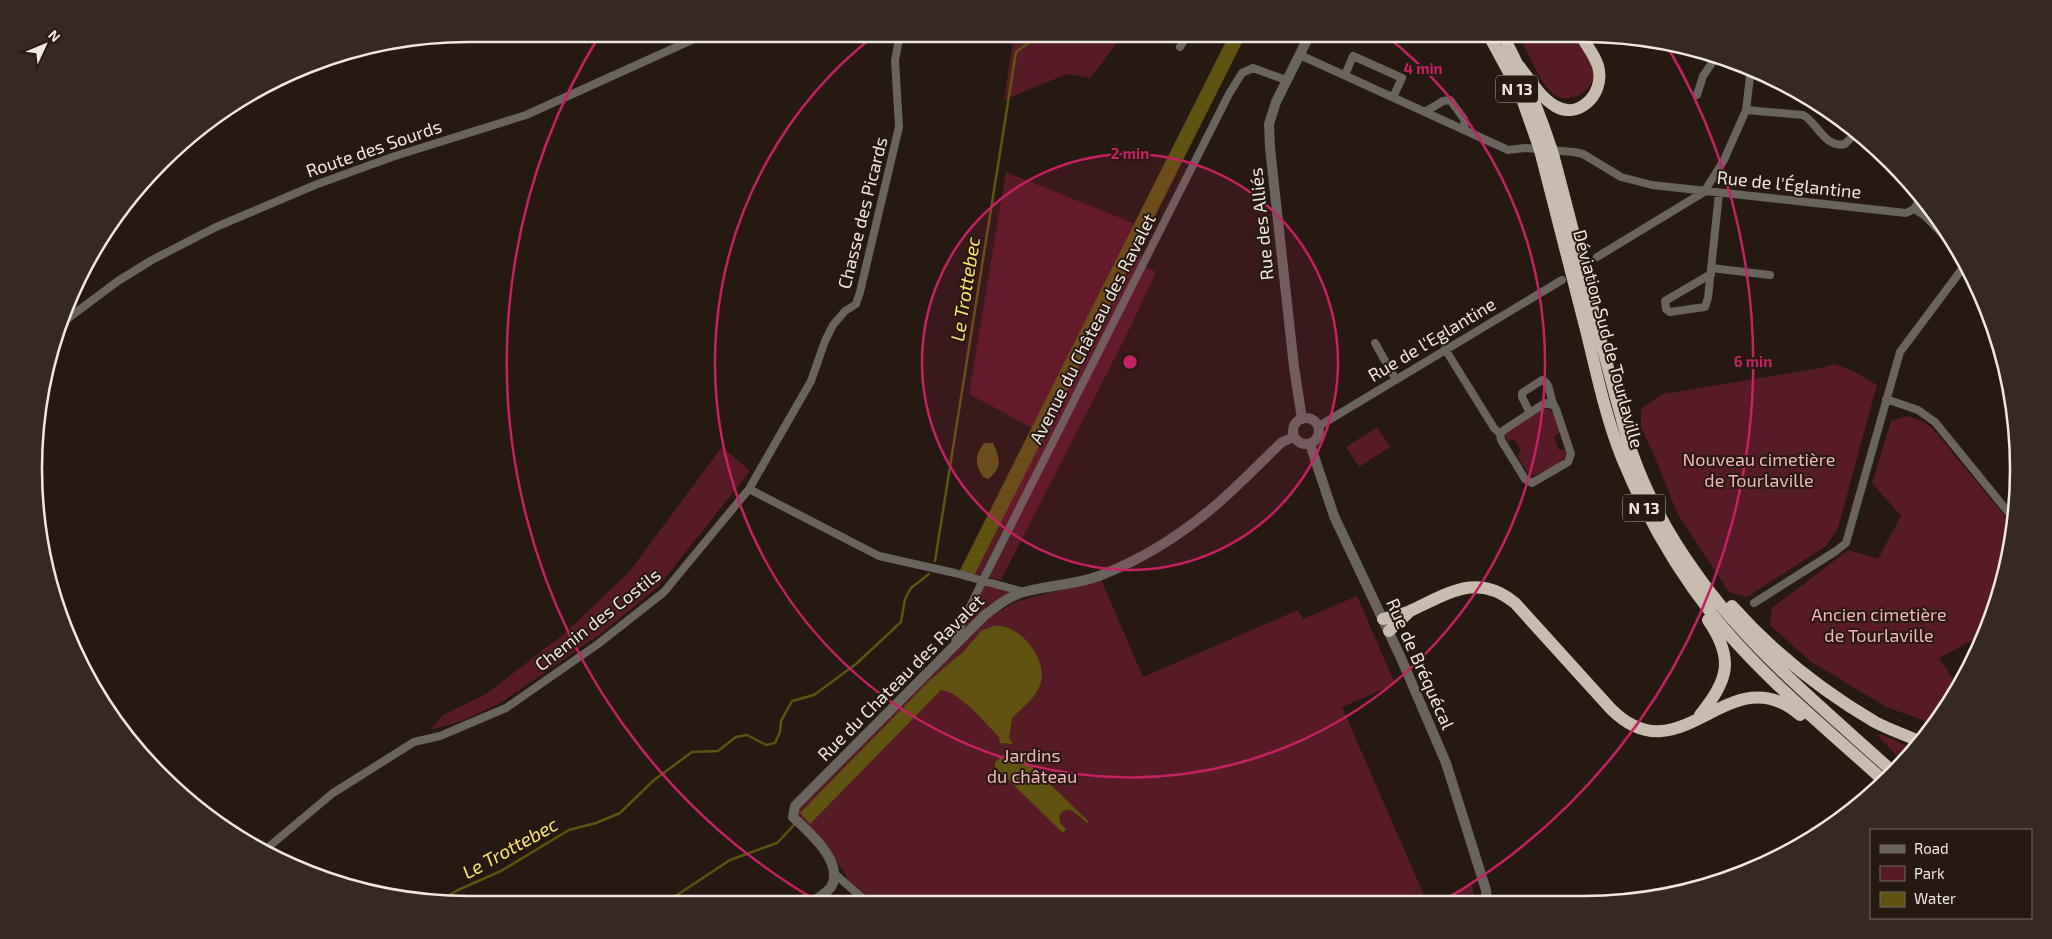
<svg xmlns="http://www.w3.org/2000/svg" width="2052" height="939" viewBox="0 0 2052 939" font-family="'Exo 2',sans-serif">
<rect width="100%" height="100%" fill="#261911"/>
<path fill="#561b25" d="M1047 34H1124L1090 78 1067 74 1004 100 1013 41Z
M1518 34H1574C1580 45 1591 59 1593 71 1597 91 1568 106 1553 94 1538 81 1528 51 1518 34Z
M1006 172 1138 225 1130 250 1142 256 1139 264 1156 272 1126 336 1001 580 967 573 1036 430 969 394Z
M1834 364 1851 370 1877 385 1838 528 1826 546 1747 597 1729 592 1677 513 1654 455 1641 427V409L1662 394 1821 368Z
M1546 408 1554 413 1560 433 1554 436 1559 450H1565L1567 454C1563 463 1538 477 1529 475L1517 456 1521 450 1514 439 1508 441 1505 437V433L1543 409Z
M1908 416 1924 422 1932 428 2013 526 2010 554 1986 633 1939 658 1957 685 1934 724 1886 707 1810 661 1770 625 1772 608 1848 550 1878 559 1901 516 1872 483 1891 421Z
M1377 427 1390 447 1359 467 1346 447Z
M722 447 750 471 658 587 602 633 502 702 462 721 430 730 443 715 486 694 564 634 629 572Z
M1101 579 1143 677 1298 610 1303 619 1357 596 1395 684 1342 707 1427 902 869 904 849 885 847 877 825 844 799 815 797 812 799 809 990 617 1015 602Z
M985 584 1014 593 989 604 968 628 963 631Z
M1876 734 1883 735 1914 749 1902 761Z
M1472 885 1475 902H1435Z"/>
<path fill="#605211" d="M984 443H993C1000 458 1003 468 988 479L983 477C975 464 974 456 984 443Z
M994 626C1019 623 1047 658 1041 682 1037 698 1022 707 1012 718L1009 738 1013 744 1000 743 999 737C986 724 959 691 941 690L810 824 800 813 930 680 964 651 981 631Z
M1007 752H1015L1020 755 1089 822 1087 823C1079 816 1067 802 1059 816L1060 823 1066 829 1063 833 995 767V762Z"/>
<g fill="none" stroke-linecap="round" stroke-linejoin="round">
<path stroke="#605211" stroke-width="2.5" d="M935 561 1016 52 1041 34
M437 902 458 890 501 871 569 830 596 823 620 813 654 780 692 752 718 751 736 737 747 735 766 745 775 743 780 732 781 721 792 701 814 695 856 664 901 622 905 599 911 588 929 574
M662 905 730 860 777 843 795 824"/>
<path stroke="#605211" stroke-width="15" d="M967 573 1238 34"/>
<path stroke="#69645e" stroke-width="8" d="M1180 47 1188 34
M1300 55 1508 150 1525 148 1574 152 1583 154 1621 177 1652 185 1906 213 1914 209 1921 198
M1345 75 1353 56 1402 78 1393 97
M1697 95 1703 76 1716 57
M1746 110 1803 115C1818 123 1825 149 1845 144L1856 133
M1425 112 1443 101 1450 100 1464 119 1465 130
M1914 209 1925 216 1956 248
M1597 257 1704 192 1724 160 1746 110 1751 68
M1711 268 1770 275
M1711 274 1665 301 1666 309 1670 312 1705 307 1708 298 1719 193
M67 319 118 281 152 260 216 227 315 185 395 156 526 115 705 34
M1375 343 1396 380
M1445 349 1494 428 1500 434
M1886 399 1918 410 1935 422 2013 518
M1530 413 1522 397V393L1542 380C1552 383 1549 401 1556 409L1571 454 1568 462 1532 483 1525 479 1501 440 1500 434 1504 430 1545 403 1552 405
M1319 426 1562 280
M749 489 879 556 955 573 1024 592
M1754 603 1836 551 1846 543 1900 352 1965 265
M955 644 956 636 982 582 1229 94 1242 73 1253 68 1286 80
M266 849 333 793 414 742 440 736 506 708 598 644 664 592 749 489 811 381 825 341 833 325 845 311 856 304 860 292 899 127 895 60 900 34
M835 874 869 904"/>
<path stroke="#69645e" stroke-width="10" d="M1293 431a13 13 0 1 1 26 0a13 13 0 1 1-26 0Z
M1302 419 1294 367 1270 148 1269 124 1276 102 1310 34
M1310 444 1334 516 1401 658 1446 763 1486 890 1487 902
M810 904C816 899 827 893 831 887 845 863 809 832 793 817L795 806 985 615C997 606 1009 596 1024 592 1049 585 1074 585 1099 576 1141 560 1182 534 1216 505 1239 485 1260 463 1282 442L1294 437"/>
<path stroke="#c7bcae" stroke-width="12" d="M1488 34 1520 93 1539 147
M1502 34C1522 71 1538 108 1551 148
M1519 66C1530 80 1540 97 1555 106 1578 120 1603 95 1599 71 1598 59 1586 45 1580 34
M1542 158C1557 217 1572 275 1587 334 1597 375 1606 418 1622 458 1645 514 1674 566 1712 614 1759 674 1826 728 1883 780
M1554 158C1569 214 1583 270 1597 326 1608 367 1618 409 1631 450 1646 493 1669 536 1696 573 1749 649 1824 709 1892 771
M1732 606C1773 652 1822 691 1875 722 1890 730 1906 735 1921 742
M1383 619C1392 616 1403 615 1412 610 1449 593 1478 572 1515 603L1611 709C1682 780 1729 653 1800 715
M1389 631 1408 613
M1700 715C1728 681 1735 659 1708 620"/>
<path stroke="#c7bcae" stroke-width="12" d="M1539 147 1542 158
M1551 148 1554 158"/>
</g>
<circle cx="1130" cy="362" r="208" fill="#c42262" fill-opacity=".12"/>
<g fill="none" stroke="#c42262" stroke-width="2.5">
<circle cx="1130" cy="362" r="208"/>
<path d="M1385 35A415 415 0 1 1 875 35"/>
<path d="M819 902A623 623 0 0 1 599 36M1667 46A623 623 0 0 1 1441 902"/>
</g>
<g text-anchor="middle" stroke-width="4" stroke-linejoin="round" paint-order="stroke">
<g fill="#261911" stroke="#b3a9a3" stroke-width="1">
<rect x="1496" y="75.5" width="42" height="27" rx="4"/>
<rect x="1623" y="494.5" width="42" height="27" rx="4"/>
</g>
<g font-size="16" font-weight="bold" fill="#f0e7e1">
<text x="1517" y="95">N 13</text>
<text x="1644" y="514">N 13</text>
</g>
<g font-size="18" fill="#f0e7e1" stroke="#261911">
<text transform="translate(374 149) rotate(-19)" y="6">Route des Sourds</text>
<text transform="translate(1789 185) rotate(6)" y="6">Rue de l'Églantine</text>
<text transform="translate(863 213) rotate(-76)" y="6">Chasse des Picards</text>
<text transform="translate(1262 224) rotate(-96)" y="6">Rue des Alliés</text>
<text transform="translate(1093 329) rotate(-63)" y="6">Avenue du Château des Ravalet</text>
<text transform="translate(1608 339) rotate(75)" y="6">Déviation Sud de Tourlaville</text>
<text transform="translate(1432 340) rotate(-31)" y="6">Rue de l'Eglantine</text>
<text transform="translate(598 620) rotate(-38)" y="6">Chemin des Costils</text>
<text transform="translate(1420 664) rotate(66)" y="6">Rue de Bréquécal</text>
<text transform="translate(901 678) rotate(-45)" y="6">Rue du Chateau des Ravalet</text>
</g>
<g font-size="18" fill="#f8b4ba" stroke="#261911">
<text x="1759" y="466">Nouveau cimetière<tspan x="1759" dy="21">de Tourlaville</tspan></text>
<text x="1879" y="621">Ancien cimetière<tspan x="1879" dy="21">de Tourlaville</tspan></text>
<text x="1032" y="762">Jardins<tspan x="1032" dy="21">du château</tspan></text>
</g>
<g font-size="19" font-style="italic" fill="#fbe374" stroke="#261911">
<text transform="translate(965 289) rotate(-81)" y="7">Le Trottebec</text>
<text transform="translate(510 848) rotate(-29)" y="7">Le Trottebec</text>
</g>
</g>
<path d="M0 0H2052V939H0ZM469 42H1583A427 427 0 0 1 2010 469V469A427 427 0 0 1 1583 896H469A427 427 0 0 1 42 469V469A427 427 0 0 1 469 42Z" fill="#362922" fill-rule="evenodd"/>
<path fill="none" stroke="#f0e7e1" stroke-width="2.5" d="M469 42H1583A427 427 0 0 1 2010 469V469A427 427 0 0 1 1583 896H469A427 427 0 0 1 42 469V469A427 427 0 0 1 469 42Z"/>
<circle cx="1130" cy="362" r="8" fill="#c42262" stroke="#261911" stroke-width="2.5"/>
<g font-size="15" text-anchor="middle" font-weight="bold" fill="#c42262" stroke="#261911" stroke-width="4" stroke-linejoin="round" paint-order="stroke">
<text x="1423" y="74">4 min</text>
<text x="1130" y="159">2 min</text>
<text x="1753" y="367">6 min</text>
</g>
<rect x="1870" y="829" width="162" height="90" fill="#261911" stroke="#776b64"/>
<rect x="1880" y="845" width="25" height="8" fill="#69645e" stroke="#776b64"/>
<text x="1914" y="854" font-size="15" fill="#f0e7e1">Road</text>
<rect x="1880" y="866" width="25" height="15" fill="#561b25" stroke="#776b64"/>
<text x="1914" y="879" font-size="15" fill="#f0e7e1">Park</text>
<rect x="1880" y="892" width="25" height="15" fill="#605211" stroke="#776b64"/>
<text x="1914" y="904" font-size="15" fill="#f0e7e1">Water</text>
<g transform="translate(45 45) rotate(46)" stroke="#261911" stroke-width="4" paint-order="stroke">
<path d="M0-4L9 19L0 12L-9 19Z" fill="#f0e7e1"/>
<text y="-8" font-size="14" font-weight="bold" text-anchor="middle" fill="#f0e7e1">N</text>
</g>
</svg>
